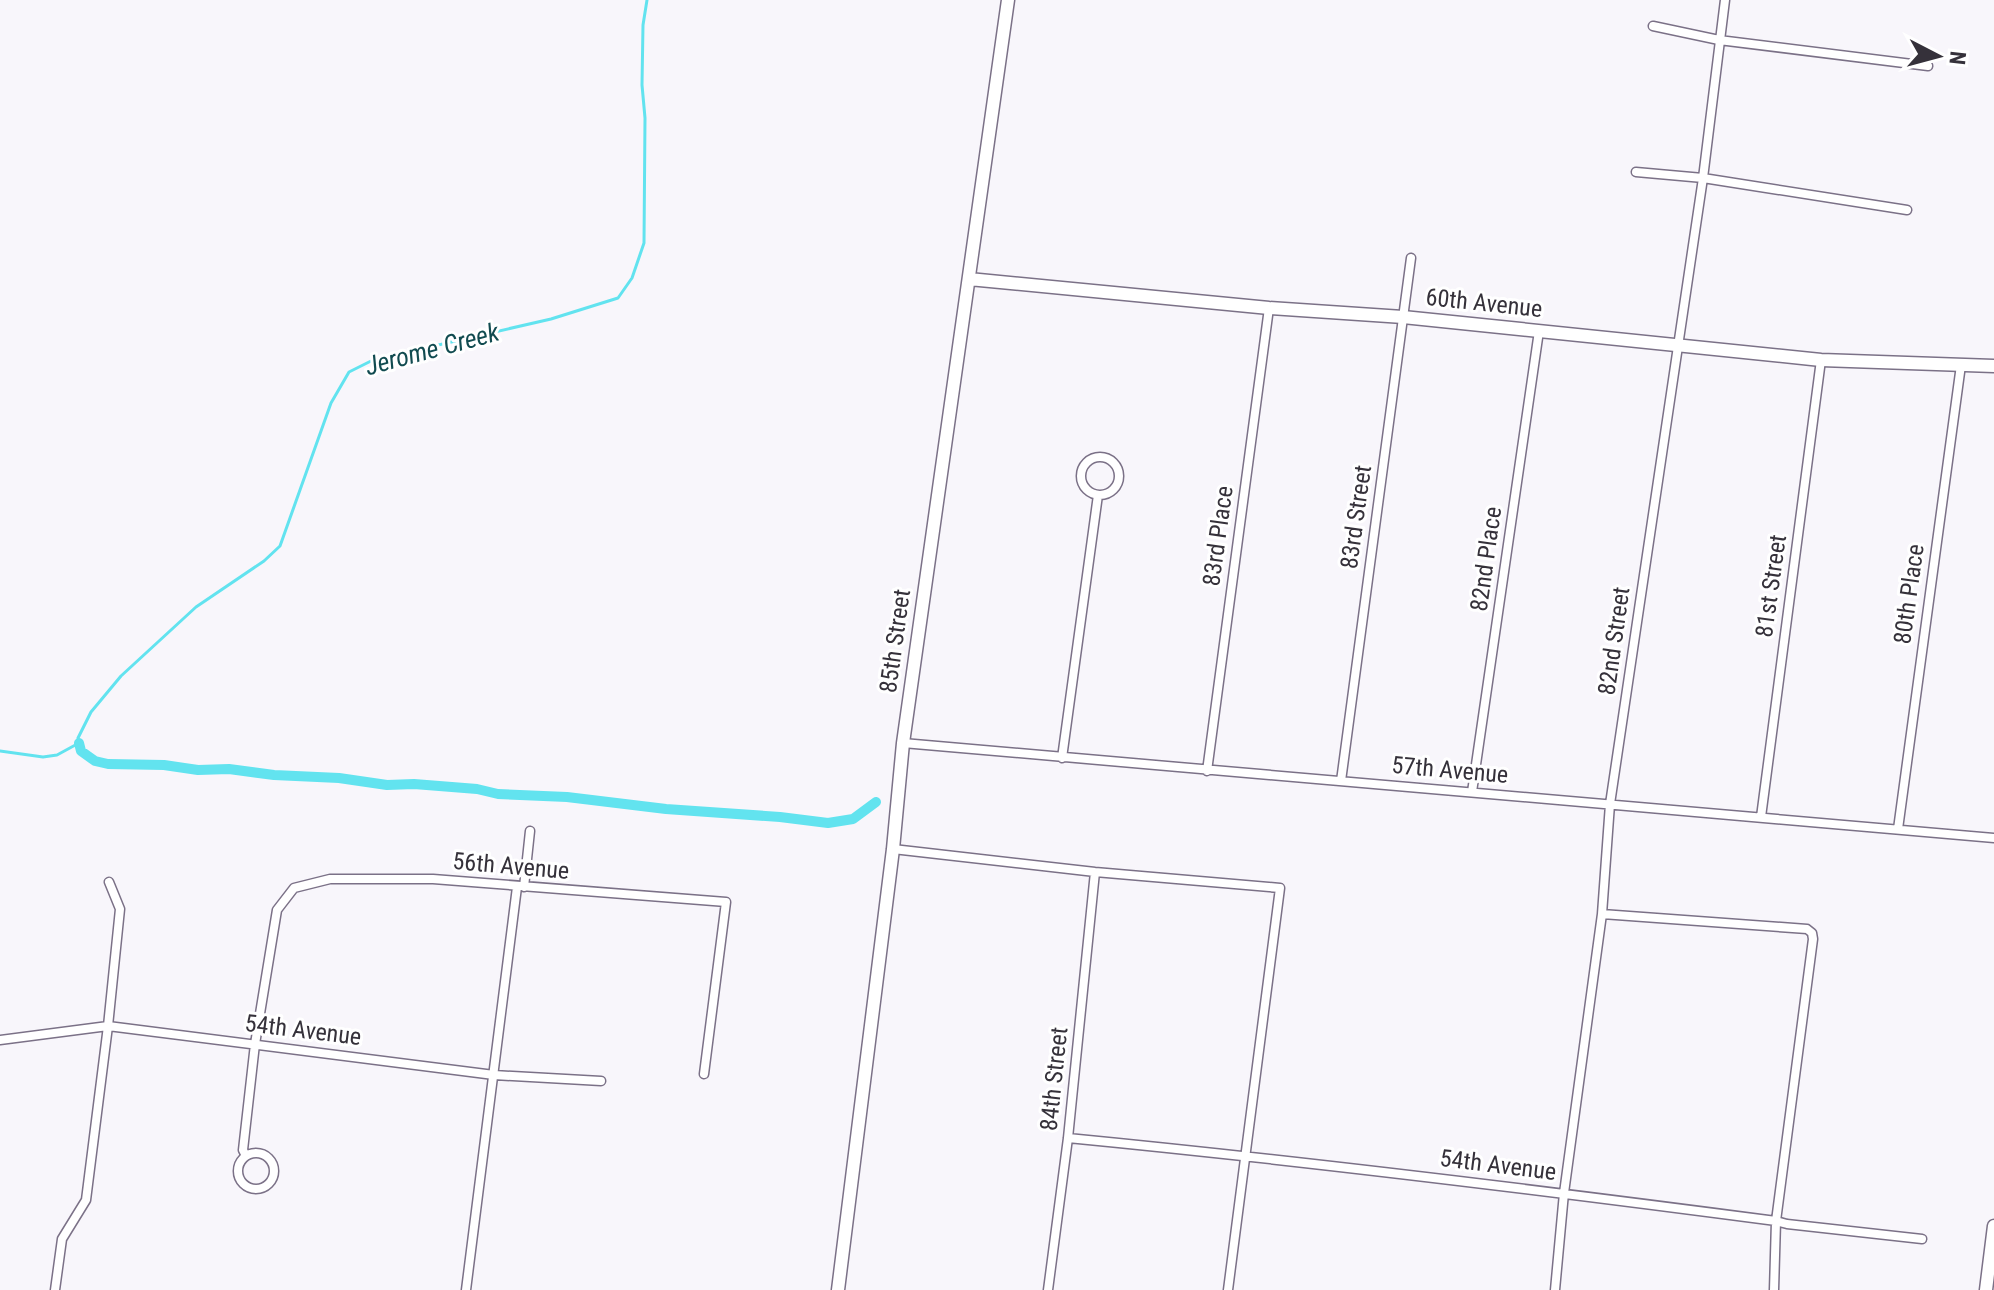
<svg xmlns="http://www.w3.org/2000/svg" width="1994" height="1290" viewBox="0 0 1994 1290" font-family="'Roboto Condensed',sans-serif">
<rect width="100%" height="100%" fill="#f8f6fb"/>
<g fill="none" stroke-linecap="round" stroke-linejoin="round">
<path stroke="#62e3ef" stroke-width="3" d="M0 751 43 757 57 755 79 743 78 738 91 712 121 676 196 607 264 561 280 546 331 403 349 372 373 360 551 319 618 298 632 278 644 243 645 118 642 85 643 25 647 0"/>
<path stroke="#62e3ef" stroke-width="10" d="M79 743 81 751 95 761 108 764 164 765 198 770 229 769 274 775 339 778 387 785 414 784 477 789 498 794 567 797 666 809 780 817 828 823 853 819 876 802"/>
<g stroke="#7b7187" stroke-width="11">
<path id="street" d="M1653 26 1719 40 1928 66
M1636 172 1703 178 1907 210
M1081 476a19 19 0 1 1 38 0a19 19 0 1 1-38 0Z
M903 743C1266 778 1631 803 1994 838
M1062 758 1098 495
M1207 771 1269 308
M1341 781 1411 258
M1472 792 1539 331
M1761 817 1821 360
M1898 829 1961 365
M893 849 1095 872 1280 888 1228 1290
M524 887 530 831
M1602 914 1807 929 1812 933 1813 939 1776 1221 1774 1290
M0 1040 108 1026 494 1075 601 1081
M1068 1138C1305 1161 1540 1190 1776 1221L1787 1224 1922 1239
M238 1171a18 18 0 1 1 36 0a18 18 0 1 1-36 0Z
M246 1156 243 1150 255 1044 277 910 294 888 330 879H433L726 902 704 1074
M55 1290 62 1239 86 1200 108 1026 120 909 109 882
M466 1290 517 887
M1048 1290 1068 1138 1095 872
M1555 1290 1564 1193 1602 914 1610 804 1703 178 1725 0"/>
</g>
<g stroke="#7b7187" stroke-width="15">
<path id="secondary" d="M969 279 1269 308 1403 317 1821 360 1994 366
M838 1290 893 849 903 743 1008 0
M1986 1290 1994 1226"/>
</g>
<use href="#street" stroke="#fff" stroke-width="8"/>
<use href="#secondary" stroke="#fff" stroke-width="12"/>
</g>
<g text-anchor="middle" stroke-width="6" stroke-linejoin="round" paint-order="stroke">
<g font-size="24" fill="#35313a" stroke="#fff">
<text transform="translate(1484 303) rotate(6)" y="8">60th Avenue</text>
<text transform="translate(1356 517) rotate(-82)" y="8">83rd Street</text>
<text transform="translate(1218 536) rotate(-82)" y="8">83rd Place</text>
<text transform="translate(1486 559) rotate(-82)" y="8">82nd Place</text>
<text transform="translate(1771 586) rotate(-82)" y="8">81st Street</text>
<text transform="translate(1909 594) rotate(-82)" y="8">80th Place</text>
<text transform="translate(895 641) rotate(-82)" y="8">85th Street</text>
<text transform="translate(1614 641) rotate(-82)" y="8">82nd Street</text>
<text transform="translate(1450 770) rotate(5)" y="8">57th Avenue</text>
<text transform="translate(511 866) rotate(5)" y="8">56th Avenue</text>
<text transform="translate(303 1030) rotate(7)" y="8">54th Avenue</text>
<text transform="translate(1054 1079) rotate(-84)" y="8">84th Street</text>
<text transform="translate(1498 1165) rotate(7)" y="8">54th Avenue</text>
</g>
<g font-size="26" font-style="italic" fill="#114b50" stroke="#fff">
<text transform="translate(432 349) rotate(-15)" y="9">Jerome Creek</text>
</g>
</g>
<g transform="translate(1938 56) rotate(96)" stroke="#ffffff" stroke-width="6" paint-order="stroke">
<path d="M0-6L14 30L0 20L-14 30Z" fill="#35313a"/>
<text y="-12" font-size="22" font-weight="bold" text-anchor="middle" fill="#35313a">N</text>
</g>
</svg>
